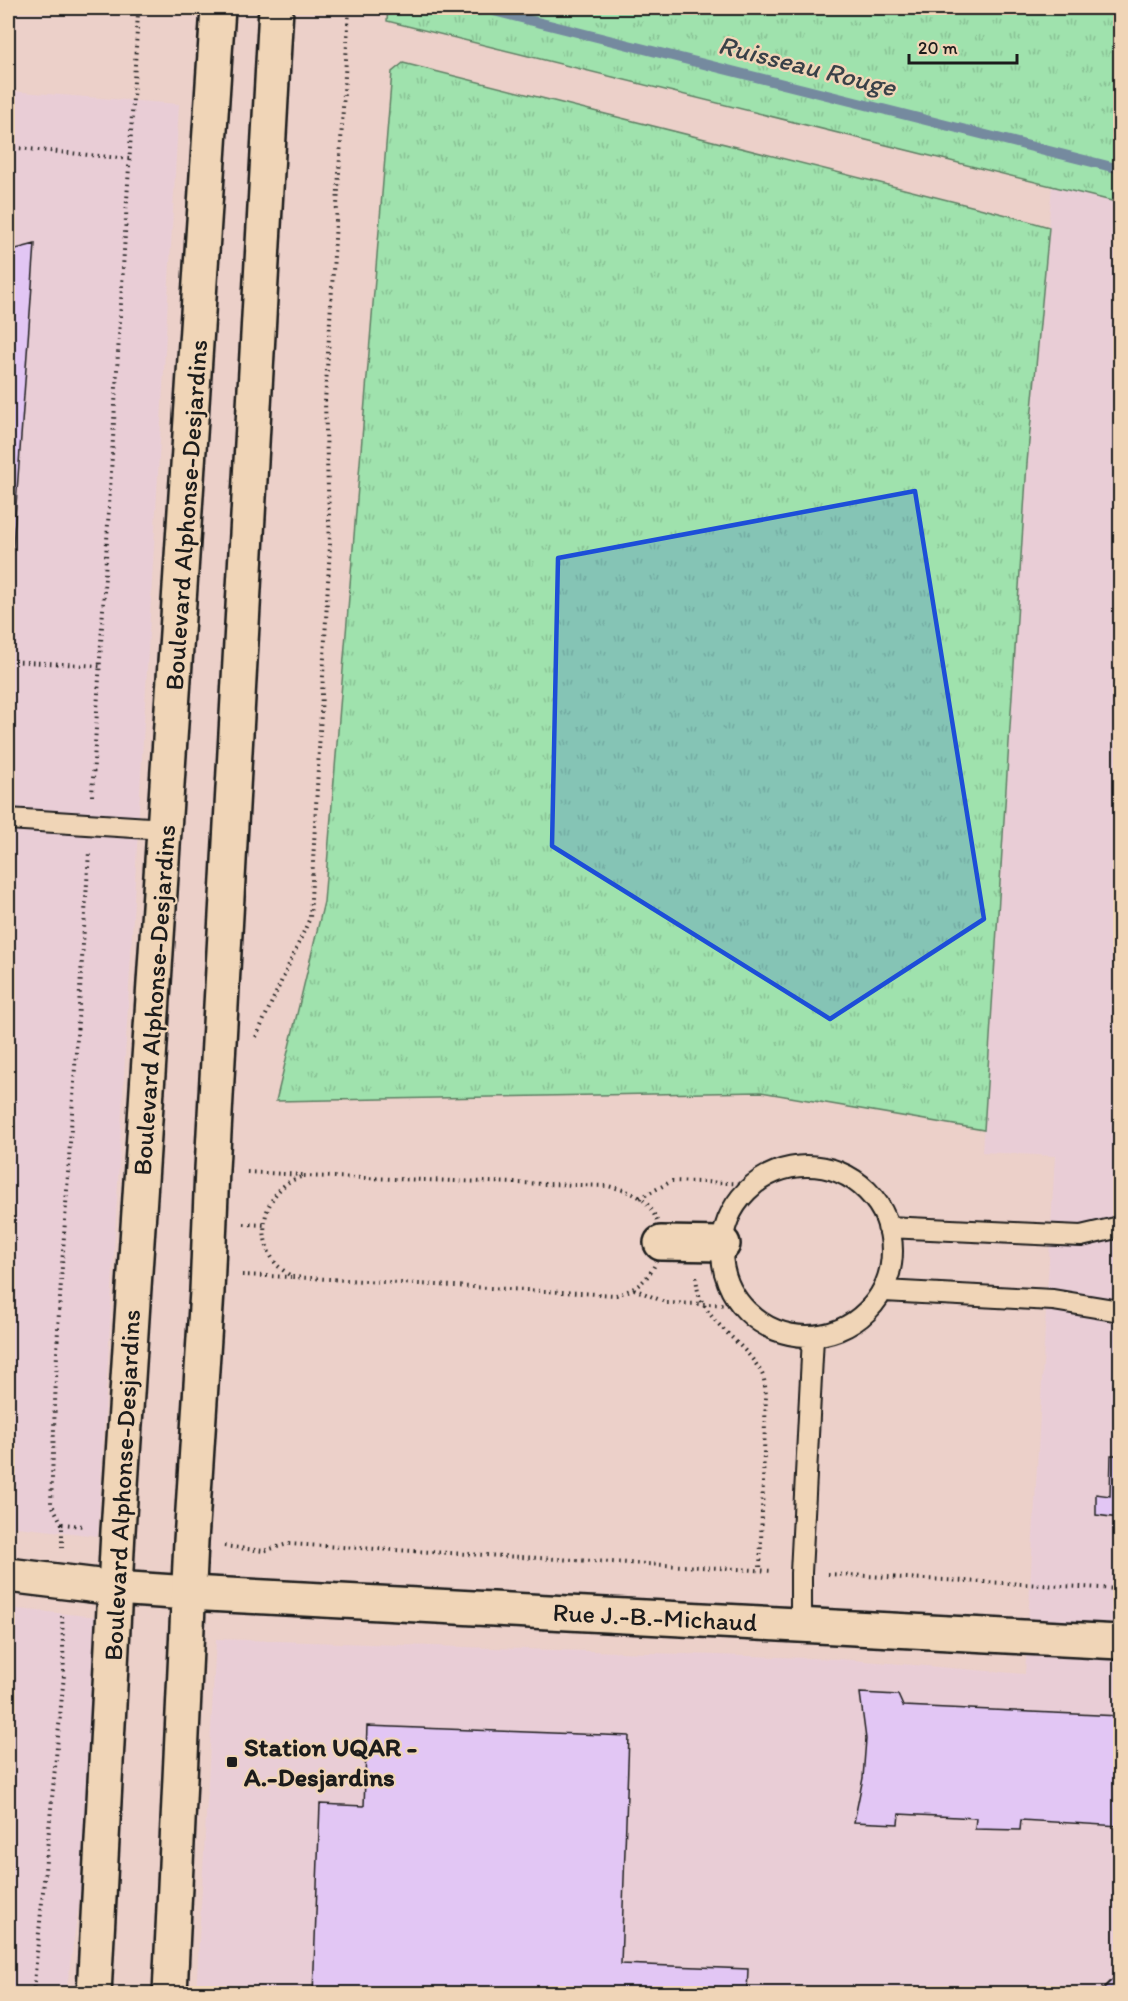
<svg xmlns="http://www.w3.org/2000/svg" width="1128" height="2001" viewBox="0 0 1128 2001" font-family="Itim,sans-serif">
<defs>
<pattern id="grass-tufts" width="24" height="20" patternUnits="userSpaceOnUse" patternTransform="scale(1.5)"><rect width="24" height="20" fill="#9fe2ad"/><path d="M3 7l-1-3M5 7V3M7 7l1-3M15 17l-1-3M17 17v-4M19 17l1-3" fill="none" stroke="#88c194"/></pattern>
</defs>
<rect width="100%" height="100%" fill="#ecd0c9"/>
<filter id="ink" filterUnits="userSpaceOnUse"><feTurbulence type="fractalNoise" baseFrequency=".0167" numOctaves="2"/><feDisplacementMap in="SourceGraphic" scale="12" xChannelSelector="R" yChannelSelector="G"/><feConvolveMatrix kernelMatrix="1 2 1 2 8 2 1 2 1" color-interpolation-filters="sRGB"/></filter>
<g filter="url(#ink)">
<path fill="#e9cdd6" d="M8 91 179 104 98 1536 8 1526Z
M1052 185 1120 203V1993L196 1994 216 1639 840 1659 1025 1674 1055 1156 982 1152 1027 463Z
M8 1608 98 1617 91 1795 79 1904 66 1993 8 1994Z"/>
<path fill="url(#grass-tufts)" stroke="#5e7f64" stroke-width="1.5" d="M388 8H1120V203L387 21Z
M403 63 1007 215 1049 227 1027 463 984 1130 761 1092 276 1101 324 902 392 72Z"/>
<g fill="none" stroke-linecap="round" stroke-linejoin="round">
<path stroke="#748a9f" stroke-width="10" d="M482 8 1120 169"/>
</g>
<path fill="#e2c6f4" stroke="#1c1c1c" stroke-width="1.5" d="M35 244 8 615V251Z
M1111 1455H1120V1536H1119V1518L1096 1515V1494L1110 1496Z
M860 1693 898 1695 903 1706 1120 1716V1826L1021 1820 1020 1830 975 1829 976 1818 899 1814 898 1824 854 1822 863 1778 866 1739Z
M367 1726 629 1736 621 1964 748 1969 747 1994H313L320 1804 364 1806Z
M1120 1972V1994H1098Z"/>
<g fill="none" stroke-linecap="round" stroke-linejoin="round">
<g stroke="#1c1c1c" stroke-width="24">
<path id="lane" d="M8 819 165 829
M722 1251a85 85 0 1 1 170 0a85 85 0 1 1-170 0Z
M888 1227 1081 1236 1120 1227
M884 1291 1053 1300 1120 1311
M801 1625V1573L813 1337"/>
</g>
<g stroke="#1c1c1c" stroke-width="38">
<path id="street" d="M661 1243 723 1244
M8 1575 115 1588 189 1593 1120 1642"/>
</g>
<g stroke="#1c1c1c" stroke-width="38">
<path id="secondary" d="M94 1994 118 1531 218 8
M170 1994 191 1541 207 1291 212 1169 276 8"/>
</g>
<path stroke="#1c1c1c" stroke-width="4" stroke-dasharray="1.5 4.5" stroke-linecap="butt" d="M8 147 130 159
M8 661 100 666
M92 796 138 13 142 8
M256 1037 310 918 330 545 325 402 349 10 347 8
M247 1172 303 1175
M304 1176 608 1186C620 1189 629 1191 639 1197 670 1219 666 1269 634 1288 629 1291 622 1293 616 1295L292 1277C287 1273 281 1269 277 1265 257 1241 261 1203 286 1184 291 1180 298 1178 304 1176Z
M640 1198 672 1181 754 1184
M244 1224 265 1225
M242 1275 291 1277
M696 1277C697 1283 697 1289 699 1295 711 1326 745 1343 761 1372 765 1378 765 1388 766 1395L760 1570
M634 1289 667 1303 743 1305
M62 1524 83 1526
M224 1546 263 1551 288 1544 772 1571
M62 1548V1524L51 1503 58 1328 89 852
M828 1574 1120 1589
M33 1994 64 1675 62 1615"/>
<use href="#lane" stroke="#f0d5b7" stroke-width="20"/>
<use href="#street" stroke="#f0d5b7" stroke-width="33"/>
<use href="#secondary" stroke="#f0d5b7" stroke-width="33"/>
</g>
</g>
<path fill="#1d4ed8" fill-opacity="0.2" stroke="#1d4ed8" stroke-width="4.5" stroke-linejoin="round" d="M915 491 984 919 830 1019 552 846 558 558Z"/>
<rect fill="#1c1c1c" stroke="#f0d5b7" stroke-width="2" x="226" y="1756" width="12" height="12" rx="3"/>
<g text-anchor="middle" stroke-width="4.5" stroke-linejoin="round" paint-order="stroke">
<g font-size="26" fill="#1c1c1c" stroke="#f0d5b7">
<text transform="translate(186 515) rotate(-86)" y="9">Boulevard Alphonse-Desjardins</text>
<text transform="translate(154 1000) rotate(-86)" y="9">Boulevard Alphonse-Desjardins</text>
<text transform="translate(122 1485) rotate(-87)" y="9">Boulevard Alphonse-Desjardins</text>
<text transform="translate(655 1617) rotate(3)" y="9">Rue J.-B.-Michaud</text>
</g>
<g font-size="26" font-weight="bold" fill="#1c1c1c" stroke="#f0d5b7" text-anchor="start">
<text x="244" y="1756">Station UQAR -<tspan x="244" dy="30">A.-Desjardins</tspan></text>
</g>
<g font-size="27" font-style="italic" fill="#394148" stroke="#f0d5b7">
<text transform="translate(807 66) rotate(14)" y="9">Ruisseau Rouge</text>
</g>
</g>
<rect width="1128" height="2001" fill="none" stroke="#f0d5b7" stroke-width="30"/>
<rect x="15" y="15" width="1098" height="1971" fill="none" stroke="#1c1c1c" stroke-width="2" filter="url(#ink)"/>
<path d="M909 54v9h108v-9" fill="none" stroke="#1c1c1c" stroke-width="3"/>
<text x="918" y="54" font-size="18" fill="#1c1c1c" stroke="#f0d5b7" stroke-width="4.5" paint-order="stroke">20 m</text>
</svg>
